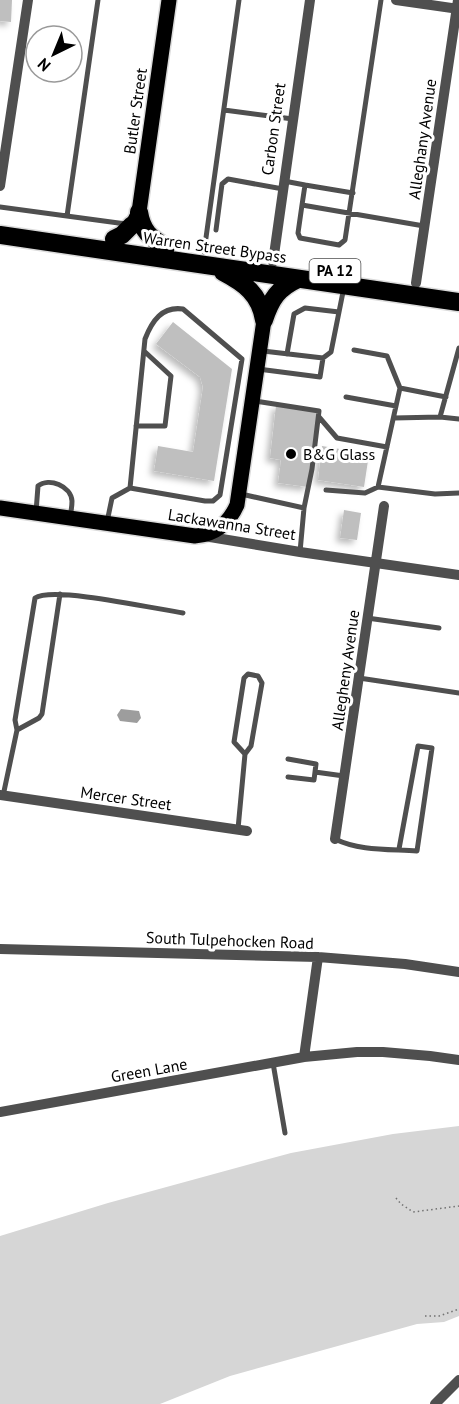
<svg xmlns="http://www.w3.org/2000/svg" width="459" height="1404" viewBox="0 0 459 1404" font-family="'PT Sans',sans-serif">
<defs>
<filter id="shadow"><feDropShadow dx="-4" dy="4" stdDeviation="3" flood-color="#0004"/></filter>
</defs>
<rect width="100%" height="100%" fill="#fff"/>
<path fill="#d6d6d6" d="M459 1126V1316L444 1322 417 1324 230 1376 160 1404H0V1236L108 1203 291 1153 393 1134Z"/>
<path fill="#9d9d9d" d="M121 709 139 711 141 718 137 723 120 721 117 715Z"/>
<path fill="#bfbfbf" filter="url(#shadow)" d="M0 0H12L11 22 0 21Z
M173 322 232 369 214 481 154 471 158 446 193 452 203 387 200 377 156 344Z
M276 405 318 412 308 487 278 483 281 460 270 458Z
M322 446 369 454 364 487 318 480Z
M344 510 361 513 357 540 340 538Z"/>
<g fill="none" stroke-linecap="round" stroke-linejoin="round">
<g stroke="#dbdbdb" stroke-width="18">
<path id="primary" d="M134 222 139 212 169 0
M0 508 195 536C215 535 229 523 237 505L264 320"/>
</g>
<g stroke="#dbdbdb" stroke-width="21">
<path id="highway" d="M139 212C142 231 150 238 166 247
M0 235 459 302
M114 239 122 235 132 225
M223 272C244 283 260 294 264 320
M264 320C271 299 278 288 298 279"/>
</g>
<path stroke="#717171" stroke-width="1.5" stroke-dasharray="1.5 3" stroke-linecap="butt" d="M396 1198 401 1204 413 1212 459 1206
M425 1316H439L459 1309"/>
<path stroke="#4f4f4f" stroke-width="5" d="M224 110 293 119
M284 181 305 185 302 205 424 226
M305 185 353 193
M302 205 298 233 300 238 339 245 345 240 381 0
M0 207 126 224
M67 216 98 0
M216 230 222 184 228 179 283 189
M204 252 239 0
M354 350 387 356 400 388
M263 351 323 358
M287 354 294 314 305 308 339 312
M258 369 320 377 323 358 331 352 344 287
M346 397 396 406
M446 397 400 388 378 487 435 494 459 493
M255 401 319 411 312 469 304 508
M319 417 337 438 387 447
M440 417 459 348
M394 418 440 417 459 419
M136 426H165L171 376 144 351
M326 490 365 493 378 487
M241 494 304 508 300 552
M36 512 38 486C49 477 71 486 72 501 72 506 71 512 70 517
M107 522 112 498 130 488 205 501H213L220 495 242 359 183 309C162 306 152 321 145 339L130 488
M367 618 439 628
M359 678 459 693
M17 730 39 718 42 714 60 594
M315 772 344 776
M288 777 314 780 316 764 288 759
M3 796 17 730 15 720 35 598C53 586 156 609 183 613
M238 829 245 754 251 746 262 683 258 676 248 674 244 678 234 742 245 754
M335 839C359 851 390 849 417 851L432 748 418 746 399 849
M273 1063 285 1133"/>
<path stroke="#4f4f4f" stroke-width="10" d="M396 0 459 9
M0 186 28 0
M273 262 310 0
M416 283 458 0
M204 536 300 552 459 575
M0 795 247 831
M335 839 384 506
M0 949 318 957 405 964 459 972
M304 1057 318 957
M0 1112 304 1057 357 1052H383L430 1056 459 1060
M435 1404 459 1380"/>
<use href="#primary" stroke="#000" stroke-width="15"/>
<use href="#highway" stroke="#000" stroke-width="18"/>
</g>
<circle fill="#000" stroke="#fff" stroke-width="2" cx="291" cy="454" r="6"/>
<g text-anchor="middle" stroke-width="6" stroke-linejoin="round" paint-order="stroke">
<rect fill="#fff" stroke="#4c4c4c" stroke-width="1.5" x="309.5" y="259" width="51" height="24" rx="4.5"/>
<g font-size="15" font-weight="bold" fill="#000">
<text x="335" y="276">PA 12</text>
</g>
<g font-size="16" fill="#000" stroke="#fff">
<text transform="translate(135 111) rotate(-82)" y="6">Butler Street</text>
<text transform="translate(273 129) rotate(-82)" y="6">Carbon Street</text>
<text transform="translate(422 139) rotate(-82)" y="6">Alleghany Avenue</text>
<text transform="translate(215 247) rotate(8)" y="6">Warren Street Bypass</text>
<text transform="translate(232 524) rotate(9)" y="6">Lackawanna Street</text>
<text transform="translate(345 670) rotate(-82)" y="6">Allegheny Avenue</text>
<text transform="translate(126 798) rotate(8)" y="6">Mercer Street</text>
<text transform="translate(230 940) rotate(2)" y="6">South Tulpehocken Road</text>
<text transform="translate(149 1070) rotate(-10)" y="6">Green Lane</text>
</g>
<g font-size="16" fill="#000" stroke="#fff" text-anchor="start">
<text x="303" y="460">B&amp;G Glass</text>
</g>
</g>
<g transform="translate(54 54) rotate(223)"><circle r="28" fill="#ffffff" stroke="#999999" stroke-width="1.5"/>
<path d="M0-4.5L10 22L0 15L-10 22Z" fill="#000000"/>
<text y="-9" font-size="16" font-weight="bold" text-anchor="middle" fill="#000000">N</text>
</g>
</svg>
